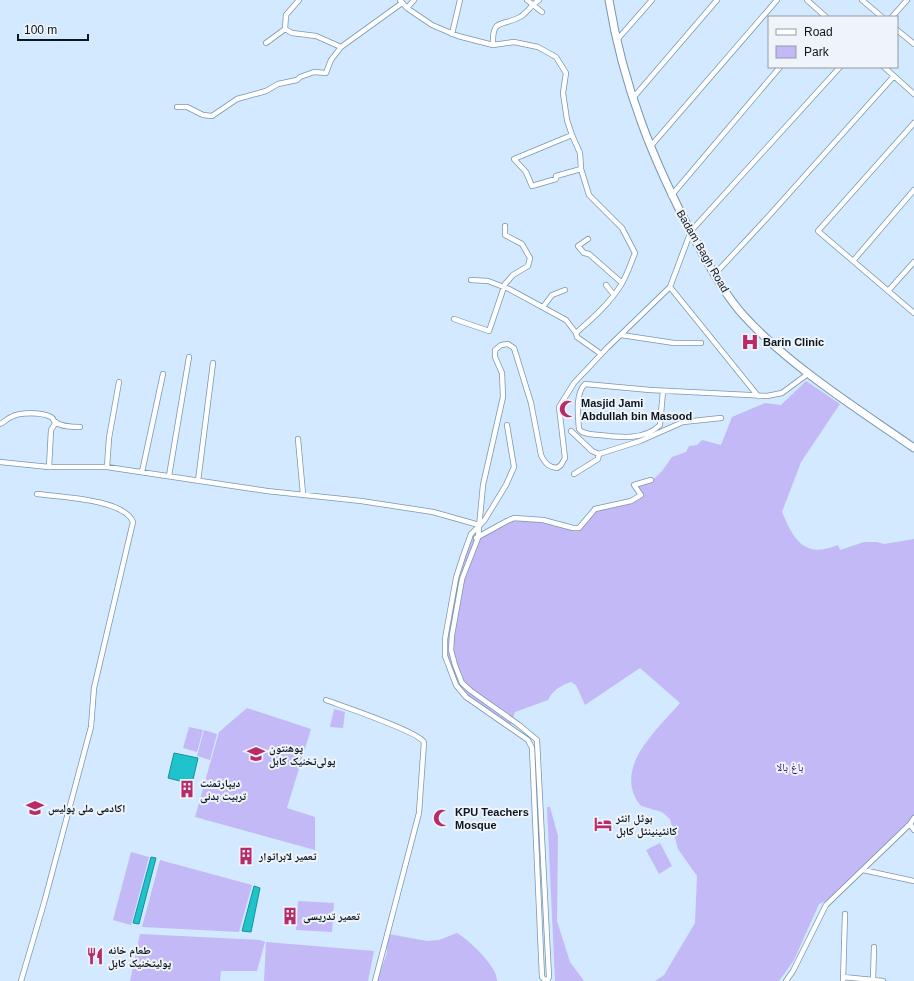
<svg xmlns="http://www.w3.org/2000/svg" width="914" height="981" viewBox="0 0 914 981" font-family="Arial,'Noto Naskh Arabic',sans-serif">
<rect width="100%" height="100%" fill="#d2e9ff"/>
<path fill="#c3b9f7" d="M806 381 840 404 801 462 782 512C794 540 804 559 838 545L840 550 864 542H877L884 544 914 539V816L826 901 819 904 794 960 779 981H655L664 975 695 923 697 876 678 849 670 819 662 812 641 806C611 769 657 730 680 703L640 668 585 705 576 685 571 682C561 685 552 691 548 700L515 712 510 727 466 697 456 685 445 656 456 578 469 539C483 537 493 527 506 521 524 513 557 525 577 529L595 509 619 504 640 495 634 485 655 478 662 471 672 457 686 452 689 446 697 445 702 440 721 445 732 417 765 403 781 405Z
M247 708 311 729 287 808 315 817V850L195 817 219 732Z
M334 709 345 712 343 728 330 727Z
M189 727 203 730 197 752 183 748Z
M204 730 217 734 210 760 197 756Z
M547 807H550L558 836 557 921 570 962 584 981H555Z
M660 843 672 866 659 874 646 850Z
M131 852 149 857 131 925 113 920Z
M160 860 252 885 239 932 142 927Z
M298 901 334 903 332 932 296 930Z
M457 933C469 940 498 967 497 981H377L387 953V938L389 934 427 941 439 940Z
M140 934 260 940 265 942 257 971H221L220 981H130Z
M266 942 374 951 368 981H264Z"/>
<path fill="#1ec3cb" stroke="#198f98" d="M174 753 198 758 192 784 168 778Z
M151 857 156 858 139 924 133 923Z
M254 886 260 888 251 932 242 931Z"/>
<g fill="none" stroke-linecap="round" stroke-linejoin="round">
<g stroke="#7a96ae" stroke-width="6">
<path id="minor" d="M400 0 407 8 432 25 458 36 493 45 514 42 538 47 556 57 566 73 563 93 567 120 572 135 580 153 581 169 589 195 622 228 635 253C631 263 627 275 621 285 609 304 593 318 576 333L577 337 601 354
M527 0 542 12
M807 0 826 17
M862 0 882 17
M407 8 414 0
M892 17 907 0
M285 29 292 33 316 36 341 47
M897 30 914 44
M452 34 460 0
M616 41 652 0
M266 43 285 29 286 15 299 0
M493 45C492 17 502 27 520 17 527 13 531 5 539 0
M884 67 914 94
M633 98 717 0
M177 107H187L203 115 212 116 237 99 266 91 278 84 297 80 300 77 314 72 326 73 331 60 341 47 402 3
M914 123 818 231 914 313
M572 135 514 159 526 172 532 186 556 179V176L581 169
M650 147 777 0
M671 196 780 67
M588 239 578 246 584 253 589 254 622 283
M853 261 914 190
M714 275 767 218 894 76
M471 280 488 281 509 289 566 320 576 333
M606 285 614 295
M670 287 758 396
M888 291 914 262
M543 307 552 295 565 290
M454 319 489 331 505 284 513 275 528 266 530 258 522 244 505 235V226
M621 335 674 343H701
M663 391 660 425C642 443 611 436 589 434L582 432 579 429C578 416 575 394 585 384L650 390 767 396 782 393 809 373
M0 424C5 422 6 419 11 417 20 412 41 412 51 417 55 420 52 419 55 422 62 427 72 427 80 427
M507 425 514 467 506 485 484 521 471 534 463 556 456 578 445 639V656L456 685 466 697 528 740 532 748 542 977 546 981
M571 431 592 451 599 454 640 441 683 422 721 418
M298 439 303 494
M0 462 49 467H107L267 491 361 501 433 512 479 525
M49 467 51 430 56 422
M107 467 109 438 119 382
M142 472 163 374
M574 474 598 459 599 454
M169 476 189 357
M198 481 213 363
M476 538 507 521 514 518 543 520 573 528H579L595 509 631 501 641 495 634 485 651 480
M326 700C342 706 417 731 424 742L419 813 375 981
M910 824 914 830
M863 870 914 881
M843 977 883 981
M873 980 874 947
M21 981 44 903 91 727 94 688 133 522C124 499 60 497 37 494
M547 981 549 977 537 740 519 725 471 691 462 683 455 665 451 650 452 635 462 579 478 538 483 485 503 397 502 373 495 357V350L501 345 508 344 514 348 531 403 541 455C545 463 548 467 557 468L561 465 565 458 559 407 574 383 607 348 670 287 691 231 840 67
M786 981 793 971 826 905 910 824 914 818
M843 981 845 914"/>
</g>
<g stroke="#7a96ae" stroke-width="9">
<path id="primary" d="M609 0C623 86 653 161 694 238 709 265 724 294 745 317 791 367 858 409 914 448"/>
</g>
<use href="#minor" stroke="#fff" stroke-width="4.5"/>
<use href="#primary" stroke="#fff" stroke-width="7"/>
</g>
<defs>
<g id="hospital-bare" transform="scale(1.38)"><path d="M-5-5h3v3.5h4V-5h3V5h-3V1.5h-4V5h-3Z" fill="#b72c68" stroke="#eef4fa" stroke-width="2.5" paint-order="stroke"/></g>
<g id="mosque-bare" transform="scale(1.38)"><path d="M3.5-4.9A6 6 0 1 0 3.5 4.9A5 5 0 1 1 3.5-4.9Z" fill="#b72c68" stroke="#eef4fa" stroke-width="2.5" paint-order="stroke"/></g>
<g id="university-bare" transform="scale(1.38)"><path d="M0-5L7-2L0 1L-7-2ZM-4 1L0 2.5L4 1V4Q0 6-4 4Z" fill="#b72c68" stroke="#eef4fa" stroke-width="2.5" paint-order="stroke"/></g>
<g id="building-bare" transform="scale(1.38)"><path d="M-4-6H4V6H1V3H-1V6H-4ZM-2.5-4.3h1.7v1.8h-1.7ZM.8-4.3h1.7v1.8H.8ZM-2.5-1h1.7V.8h-1.7ZM.8-1h1.7V.8H.8Z" fill="#b72c68" stroke="#eef4fa" stroke-width="2.5" paint-order="stroke"/></g>
<g id="hotel-bare" transform="scale(1.38)"><path d="M-6-4.5h1.5V1H6V5H4.5V3h-9V5H-6ZM-4 0a1.8 1.8 0 1 1 3.6 0ZM.5 0V-2.5h3Q6-2.5 6 0Z" fill="#b72c68" stroke="#eef4fa" stroke-width="2.5" paint-order="stroke"/></g>
<g id="restaurant-bare" transform="scale(1.38)"><path d="M-5-6h1v4h1v-4h1v4h1v-4h1v5L-1.5 .5V6h-2V.5L-5-1ZM5-6V6H3V1.5H1.5Q1.5-4 5-6Z" fill="#b72c68" stroke="#eef4fa" stroke-width="2.5" paint-order="stroke"/></g>
</defs>
<g fill-rule="evenodd">
<use href="#hospital-bare" x="750" y="342"/>
<use href="#mosque-bare" x="568" y="409"/>
<use href="#university-bare" x="256" y="754"/>
<use href="#building-bare" x="187" y="789"/>
<use href="#university-bare" x="35" y="808"/>
<use href="#mosque-bare" x="442" y="818"/>
<use href="#hotel-bare" x="603" y="824"/>
<use href="#building-bare" x="246" y="856"/>
<use href="#building-bare" x="290" y="916"/>
<use href="#restaurant-bare" x="95" y="956"/>
</g>
<g text-anchor="middle" stroke-width="4" stroke-linejoin="round" paint-order="stroke">
<g font-size="11" fill="#0c1620" stroke="#eef4fa">
<text transform="translate(703 251) rotate(60)" y="4">Badam Bagh Road</text>
</g>
<g font-size="11" font-weight="bold" fill="#0c1620" stroke="#eef4fa" text-anchor="start">
<text x="763" y="346">Barin Clinic</text>
<text x="581" y="407">Masjid Jami<tspan x="581" dy="13">Abdullah bin Masood</tspan></text>
<text x="269" y="752">پوهنتون<tspan x="269" dy="13">پولی‌تخنیک کابل</tspan></text>
<text x="200" y="787">دیپارتمنت<tspan x="200" dy="13">تربیت بدنی</tspan></text>
<text x="48" y="812">اکادمی ملی پولیس</text>
<text x="455" y="816">KPU Teachers<tspan x="455" dy="13">Mosque</tspan></text>
<text x="616" y="822">ہوٹل انٹر<tspan x="616" dy="13">کانٹینینٹل کابل</tspan></text>
<text x="259" y="860">تعمیر لابراتوار</text>
<text x="303" y="920">تعمیر تدریسی</text>
<text x="108" y="954">طعام خانه<tspan x="108" dy="13">پولیتخنیک کابل</tspan></text>
</g>
<g font-size="11" fill="#30046c" stroke="#eef4fa">
<text x="790" y="771">باغ بالا</text>
</g>
</g>
<rect x="768" y="16" width="130" height="52" fill="#eef4fa" stroke="#949ba3"/>
<rect x="776" y="29" width="20" height="6" fill="#ffffff" stroke="#949ba3"/>
<text x="804" y="36" font-size="12" fill="#0c1620">Road</text>
<rect x="776" y="46" width="20" height="12" fill="#c3b9f7" stroke="#949ba3"/>
<text x="804" y="56" font-size="12" fill="#0c1620">Park</text>
<path d="M18 34v6h70v-6" fill="none" stroke="#0c1620" stroke-width="2"/>
<text x="24" y="34" font-size="12" fill="#0c1620" stroke="#eef4fa" stroke-width="3" paint-order="stroke">100 m</text>
</svg>
